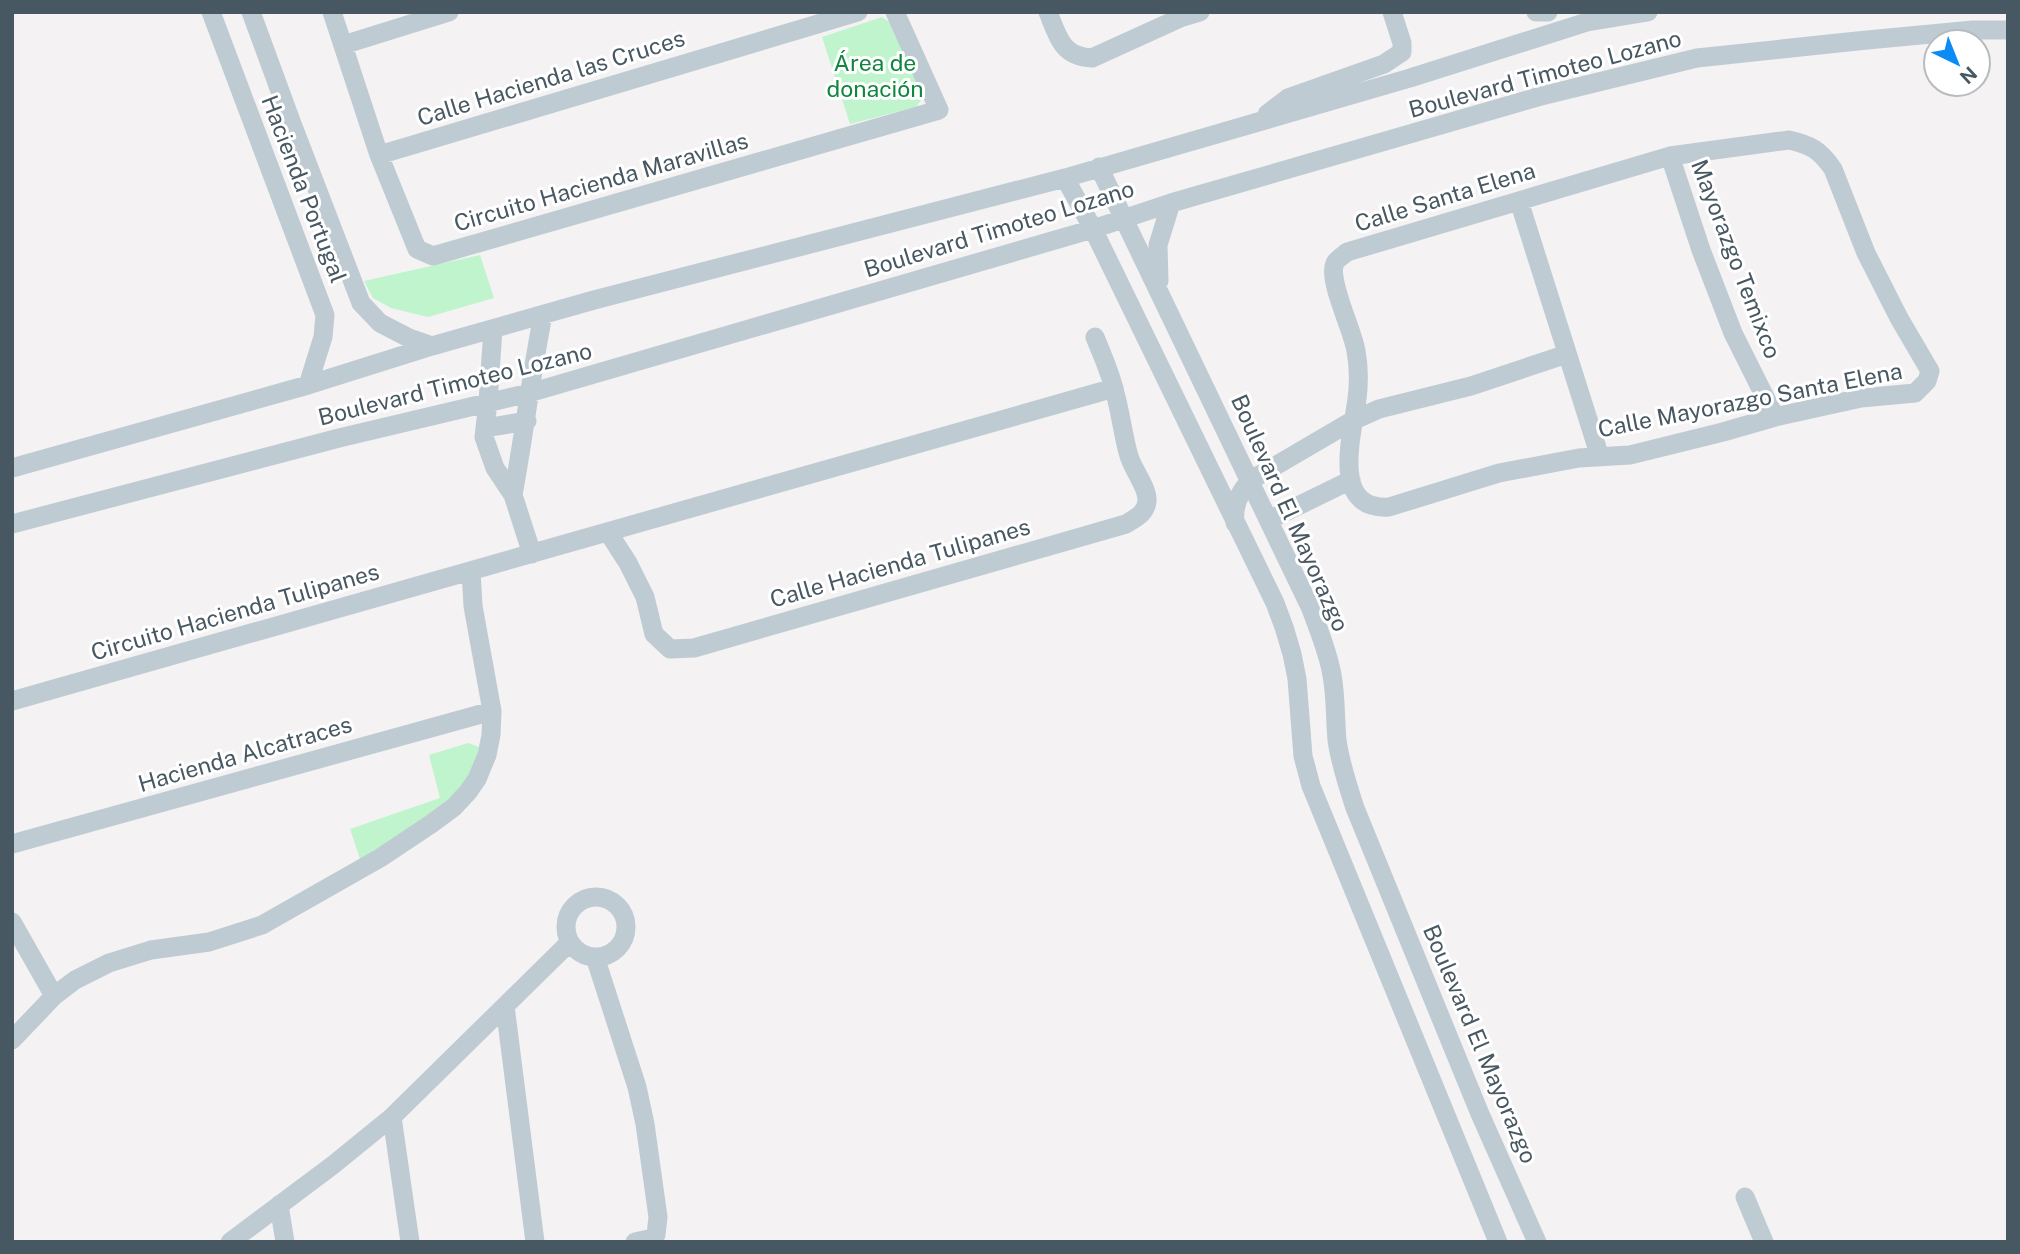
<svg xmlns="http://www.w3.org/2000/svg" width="2020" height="1254" viewBox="0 0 2020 1254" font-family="'Public Sans',sans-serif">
<rect width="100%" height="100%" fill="#f4f2f2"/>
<path fill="#bff4cd" d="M882 17 898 28 923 97 916 107 850 124 822 37Z
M480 255 494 298 428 317 391 308 373 298 364 281Z
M468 743 479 747 473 779 363 868 350 829 440 798 429 755Z"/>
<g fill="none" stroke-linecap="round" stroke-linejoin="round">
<path stroke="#bfcbd2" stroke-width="19" d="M211 12 325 315 323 337 308 385
M251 12 291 121 361 303 380 323 409 338 432 346
M332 12 379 155 417 249 433 256 939 110 895 12
M1048 12C1058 37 1062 57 1092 58L1180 18 1200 12
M1536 12H1548
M343 45 449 12
M1267 114 1288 98 1384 64 1402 52V43L1392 12
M1789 140C1811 145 1820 150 1833 169L1866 253 1899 318 1930 371 1927 381 1915 393 1861 398 1775 417 1723 432 1630 455 1579 458 1499 473 1389 507C1329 511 1353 432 1357 399 1359 383 1359 367 1356 351 1353 330 1327 280 1335 263 1337 259 1344 255 1347 252L1670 156Z
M379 155 858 12
M1670 156 1701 250 1733 333 1775 417
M1099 167 1311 609C1319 631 1328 652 1332 675 1336 697 1335 718 1337 740 1340 763 1348 786 1355 808L1480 1114 1537 1242
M1065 178 1093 229 1275 603 1284 627 1292 654 1297 679 1303 756 1311 786 1498 1242
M1519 201 1600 457
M1159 281 1158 245 1171 203
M493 329 488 402 484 437 495 468 513 495 532 554
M485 428 527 421
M12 468 308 385 432 346 594 300 1065 178 1410 78 1587 22 1648 12
M513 495C524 435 531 375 543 315
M1269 520 1351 480
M1235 523C1233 506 1239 492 1251 480L1352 421 1379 409 1471 386 1567 354
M12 524 339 438 529 393 1093 229 1171 203 1541 96 1697 58 1857 41 1973 30H2008
M608 532 628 563 645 597 654 634 670 649 694 648 1126 524C1136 518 1146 513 1147 501 1148 488 1133 470 1129 456 1123 436 1121 414 1115 393 1111 374 1102 355 1095 337
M12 701 1114 388
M12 844 492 711
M566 927a30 30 0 1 1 60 0a30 30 0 1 1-60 0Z
M12 922 54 996
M595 957 637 1087 645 1124 658 1217 656 1235 653 1238 635 1242
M505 1006 535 1242
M12 1040 54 996 75 980 109 963 151 950 209 942 262 925 380 858 431 824 454 807 468 792 477 779 487 755 491 735 492 711 473 606 471 571
M392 1117 410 1242
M1745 1197 1764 1242
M279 1205 285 1242
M230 1242 333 1165 392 1117 570 942"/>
</g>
<g text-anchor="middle" stroke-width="6" stroke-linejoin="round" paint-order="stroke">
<g font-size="23" fill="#10863e" stroke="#fff">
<text x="875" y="71">Área de<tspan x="875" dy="26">donación</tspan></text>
</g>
<g font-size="23" fill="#485862" stroke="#fff">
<text transform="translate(1545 74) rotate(-15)" y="8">Boulevard Timoteo Lozano</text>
<text transform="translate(551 78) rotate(-17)" y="8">Calle Hacienda las Cruces</text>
<text transform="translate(601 182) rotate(-16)" y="8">Circuito Hacienda Maravillas</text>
<text transform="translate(304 189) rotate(69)" y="8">Hacienda Portugal</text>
<text transform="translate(1445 197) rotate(-17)" y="8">Calle Santa Elena</text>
<text transform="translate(999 229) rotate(-17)" y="8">Boulevard Timoteo Lozano</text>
<text transform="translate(1736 259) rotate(69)" y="8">Mayorazgo Temixco</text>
<text transform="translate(455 384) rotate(-14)" y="8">Boulevard Timoteo Lozano</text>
<text transform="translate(1750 400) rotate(-11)" y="8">Calle Mayorazgo Santa Elena</text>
<text transform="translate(1290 513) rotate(66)" y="8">Boulevard El Mayorazgo</text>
<text transform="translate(900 563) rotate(-16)" y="8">Calle Hacienda Tulipanes</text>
<text transform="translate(235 612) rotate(-16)" y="8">Circuito Hacienda Tulipanes</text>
<text transform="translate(245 754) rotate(-16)" y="8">Hacienda Alcatraces</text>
<text transform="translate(1480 1044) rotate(67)" y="8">Boulevard El Mayorazgo</text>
</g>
</g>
<rect width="2020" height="1254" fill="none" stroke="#485862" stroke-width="28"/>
<g transform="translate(1957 63) rotate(137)"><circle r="33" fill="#ffffff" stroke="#b6bcc0" stroke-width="2"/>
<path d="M0-5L12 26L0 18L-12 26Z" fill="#0b8bf5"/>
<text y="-10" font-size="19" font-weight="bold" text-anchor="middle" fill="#485862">N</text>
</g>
</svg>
